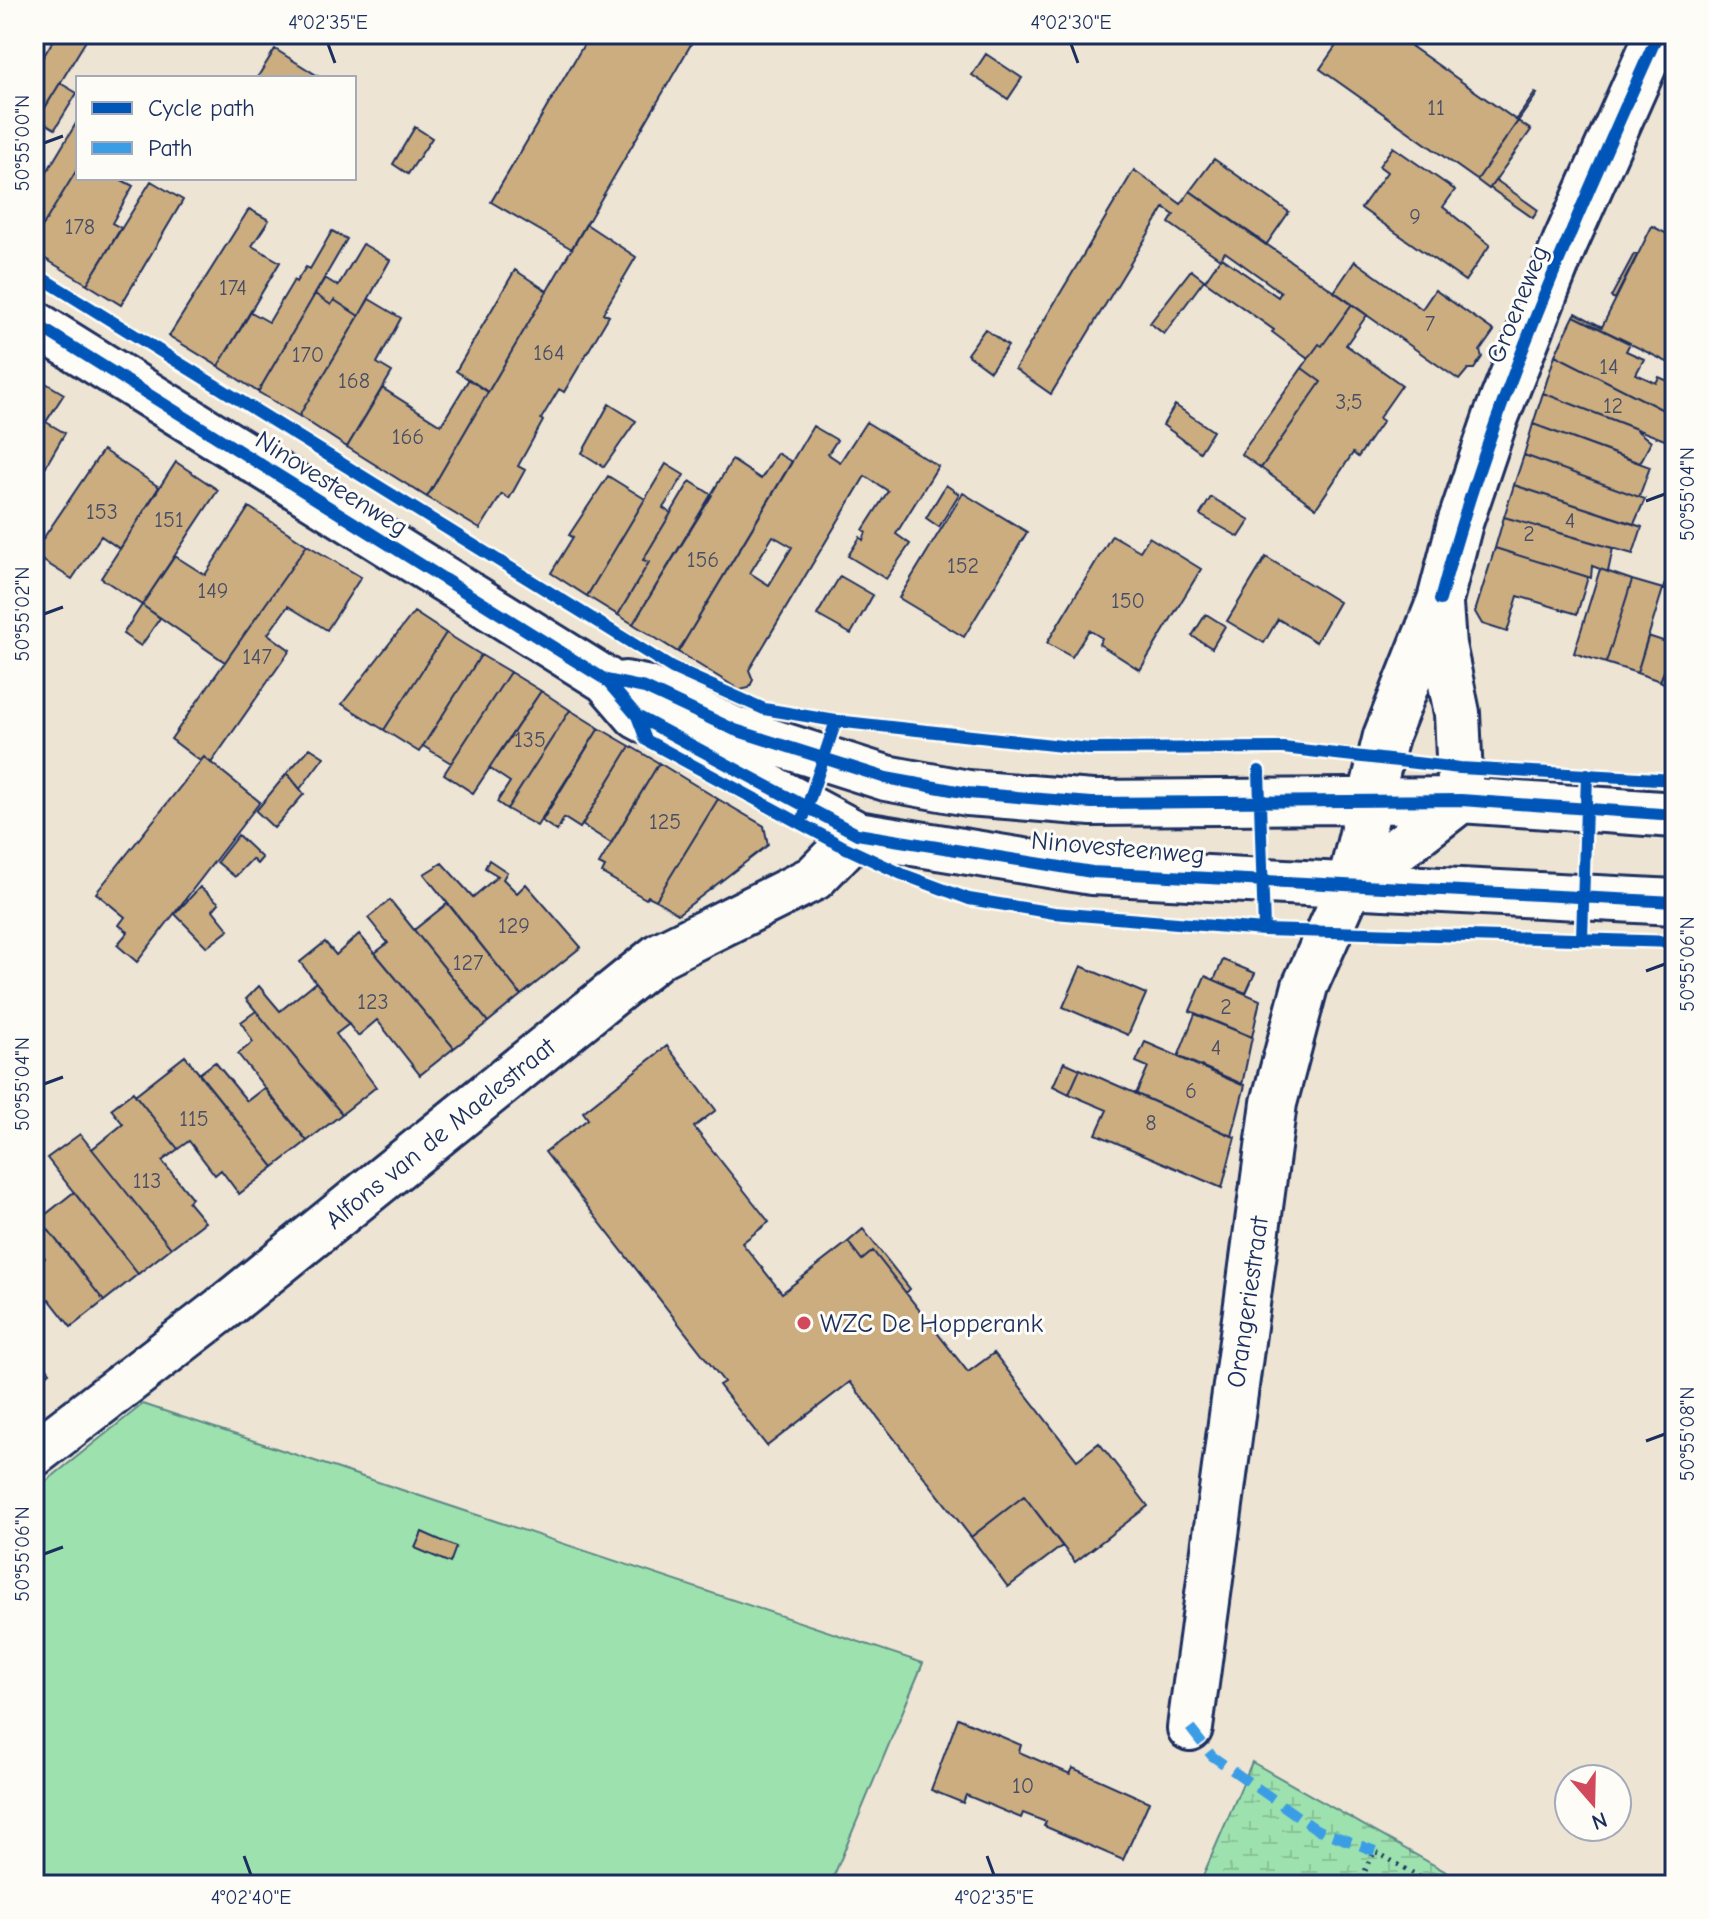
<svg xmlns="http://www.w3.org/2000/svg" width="1709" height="1919" viewBox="0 0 1709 1919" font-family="'Comic Neue',sans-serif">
<defs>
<pattern id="wetland-marsh" width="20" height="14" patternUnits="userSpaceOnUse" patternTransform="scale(2)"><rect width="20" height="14" fill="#9de2ae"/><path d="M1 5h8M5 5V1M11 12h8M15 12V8" fill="none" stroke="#87c298"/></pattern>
</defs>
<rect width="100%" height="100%" fill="#eee4d3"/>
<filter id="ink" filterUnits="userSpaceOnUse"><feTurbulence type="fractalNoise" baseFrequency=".0125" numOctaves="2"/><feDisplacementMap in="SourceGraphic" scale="16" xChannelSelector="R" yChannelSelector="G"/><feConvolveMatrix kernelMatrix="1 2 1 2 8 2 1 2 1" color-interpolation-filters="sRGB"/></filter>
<g filter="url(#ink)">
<path fill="#9de2ae" stroke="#5c8886" stroke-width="2" d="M143 1404 923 1663 830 1885H34V1491Z"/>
<path fill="url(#wetland-marsh)" stroke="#5c8886" stroke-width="2" d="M1252 1762 1469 1885H1199Z"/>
<path fill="#ccad80" stroke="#1b2f5e" stroke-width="2" fill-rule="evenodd" d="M57 34H90L34 126V72Z
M590 34H697L572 249 491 202Z
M1344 34H1394L1516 120 1535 93 1537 94 1477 180 1320 69Z
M275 49 321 78H257Z
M986 54 1022 78 1008 99 972 75Z
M60 83 77 93 55 129 38 119Z
M78 120V168L34 240V178L45 184V175Z
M1518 121 1531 130 1489 189 1477 180Z
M415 127 432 138 408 174 393 164Z
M1393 147 1455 190 1443 207 1490 245 1465 281 1361 208 1387 172 1379 166Z
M1214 159 1289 212 1266 245 1190 191Z
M78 168V178H118L133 186 112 223 121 228 87 284 34 252V240Z
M1134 170 1181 204 1190 191 1352 304 1322 346 1319 344 1308 359 1272 332 1274 330 1205 281 1220 259 1169 223 1174 215 1164 208 1051 394 1015 369ZM1225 252 1281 292 1278 297 1221 257Z
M1496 180 1538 210 1533 218 1490 188Z
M151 181 183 200 121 305 87 284Z
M249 209 269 220 252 246 280 262 218 366 169 336Z
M586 224 636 257 603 313 609 316 564 392 559 389 541 419 543 421 518 466 525 470 509 499 502 494 480 529 427 497Z
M1652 226 1675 238V366L1574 316 1576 313 1602 327Z
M332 231 347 239 258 392 218 366 251 312 269 322 294 280 296 282 306 267 310 269Z
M363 244 390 260 359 316 334 300 331 305 315 294 325 278 338 286Z
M1634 254 1637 255 1615 299 1611 297Z
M1355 261 1422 309 1435 290 1494 331 1480 351 1482 357 1474 369H1468L1459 380 1334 292Z
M515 270 547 291 488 392 456 371Z
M1191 270 1204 280 1164 334 1150 323Z
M315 294 331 305 334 300 359 316 299 416 258 392Z
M369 299 401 318 377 363 392 372 347 447 299 416Z
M1352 304 1367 315 1346 345 1402 385 1379 418 1383 421 1358 457 1353 453 1316 508 1261 468 1321 382 1302 368 1319 344 1322 346Z
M1574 316 1630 343 1626 351 1644 359 1636 374 1656 383 1659 377 1675 384V416L1555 355Z
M985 329 1008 346 990 371 967 354Z
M1555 355 1675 416V444L1543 393Z
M1302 368 1321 382 1261 468 1241 454Z
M34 376 64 394 46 422 65 433 36 483Z
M469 379 488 392 427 497 347 447 382 388 441 425Z
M1543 393 1634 428 1651 442 1640 463 1533 424Z
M609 404 636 421 604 467 582 453Z
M1175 405 1213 431 1200 452 1163 425Z
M866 422 938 466 896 534 910 544 886 579 848 556 860 537 863 540 866 532 863 530 888 491 865 476 749 670 753 680 749 688 740 690 678 652 813 426 837 440 828 454 840 462ZM773 536 792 547 769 585 750 573Z
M1533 424 1650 467 1639 497 1524 455Z
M103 450 159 487 120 549 101 536 72 579 34 555V552Z
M777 453 792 462 678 652 633 624 732 460 761 479Z
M1524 455 1645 499 1634 524 1514 485Z
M176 462 218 490 142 605 101 578Z
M666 464 684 475 663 508 671 513 643 560 649 562 618 615 587 596Z
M608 476 645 499 587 596 551 573 573 537 569 535Z
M690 481 712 495 633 624 618 615 649 562 643 560Z
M946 485 959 494 939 527 926 518Z
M1514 485 1642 527 1633 554 1504 517Z
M963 493 1027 532 964 637 899 598Z
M1211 497 1250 520 1239 537 1200 515Z
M249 507 307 545 225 662 142 605 175 556 205 575Z
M1504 517 1613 548 1608 572 1592 566 1591 578 1495 548Z
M1112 535 1140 551 1149 537 1201 569 1140 670 1099 644 1102 638 1089 630 1072 657 1047 643Z
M307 545 361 577 327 630 288 606 268 634 290 650 211 763 204 757 200 761 171 739Z
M1495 548 1588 577 1577 614 1518 596 1507 632 1482 624 1475 612Z
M1266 557 1339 602 1316 642 1278 619 1264 643 1227 621Z
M1671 566 1675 568V592L1663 589Z
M1600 569 1632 580 1606 663 1574 653Z
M840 576 873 595 851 634 817 615Z
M1632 580 1663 589 1637 673 1606 663Z
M142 605 160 618 141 646 123 634Z
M414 612 446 633 384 730 342 704Z
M1206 614 1225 626 1212 648 1192 636Z
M446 633 481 655 419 752 384 730Z
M1648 636 1675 645 1660 681 1637 673Z
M1675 650V689L1660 681Z
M481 655 510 672 451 763 423 746Z
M510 672 541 691 473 793 444 774Z
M541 691 570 710 507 809 497 802 510 782 489 768Z
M570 710 599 728 537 826 507 809Z
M599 728 630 746 580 828 564 818 557 831 542 821Z
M630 746 659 763 611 843 582 825Z
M310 748 324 757 300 789 287 773Z
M204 757 260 802 137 962 117 945 128 932 119 925 125 917 96 893Z
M659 763 718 799 656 900 648 896 646 899 602 873 605 867 599 864Z
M287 773 304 794 274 828 256 811Z
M718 799 764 826 768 845 678 914 656 900Z
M238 835 262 858 257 864 252 859 235 877 217 862Z
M489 860 507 872 503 879 517 893 526 884 581 947 521 995 424 874 442 863 473 897 498 876 485 868Z
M200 887 219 903 213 910 229 930 207 947 175 914Z
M390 900 488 1022 454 1048 375 953 388 943 368 918Z
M448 903 521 995 488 1022 414 930Z
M359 934 454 1048 420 1075 377 1020 358 1036 300 962 325 942 336 955Z
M1223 960 1255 973 1246 993 1214 980Z
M1081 966 1146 994 1128 1035 1063 1007Z
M1205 976 1260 1000 1252 1037 1190 1011Z
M316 982 349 1024 336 1034 376 1087 342 1114 246 999 259 986 280 1011Z
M256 1011 342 1114 307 1141 238 1054 253 1042 241 1022Z
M1195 1014 1252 1037 1242 1085 1178 1057Z
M1145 1042 1245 1085 1232 1136 1136 1094 1148 1067 1136 1062Z
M667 1046 716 1110 694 1127 769 1222 742 1243 782 1293 848 1242 862 1260 873 1251 968 1372 994 1353 1077 1460 1099 1443 1148 1506 1075 1562 1024 1496 971 1537 850 1382 767 1446 719 1385 724 1382 545 1152 588 1119 583 1112Z
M185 1056 274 1167 239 1194 221 1170 215 1175 189 1141 178 1149 135 1095Z
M215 1062 247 1101 264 1088 307 1141 274 1167 199 1074Z
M1064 1062 1080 1069 1069 1094 1053 1086Z
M1080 1069 1235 1137 1222 1188 1096 1134 1107 1110 1069 1094Z
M133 1092 178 1149 162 1161 192 1198 188 1202 205 1222 171 1248 92 1149 123 1124 111 1109Z
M80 1134 171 1248 138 1274 47 1158Z
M74 1192 138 1274 104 1301 40 1219Z
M34 1212 104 1301 71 1327 49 1299 42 1305 34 1294V1267L45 1258 34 1243Z
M863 1229 910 1289 906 1293 873 1251 862 1260 848 1242Z
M34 1352 50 1372 34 1386Z
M1024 1496 1062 1546 1008 1587 971 1537Z
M422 1532 456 1547 450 1563 415 1548Z
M958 1718 1021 1745 1019 1752 1070 1774 1073 1768 1149 1802 1123 1860 1044 1826 1046 1822 1023 1813 1021 1818 966 1795 963 1803 931 1790Z"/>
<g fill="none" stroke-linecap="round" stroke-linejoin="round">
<g stroke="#1b2f5e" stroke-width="50">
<path id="street" d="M34 1454 222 1309 660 955 814 878 857 834
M1190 1728 1274 1103 1305 986 1349 887"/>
</g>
<g stroke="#1b2f5e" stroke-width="50">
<path id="secondary" d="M34 323 606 680 637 716 857 834 1092 872 1675 902
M1440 604 1443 645 1457 713 1461 800
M625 684 645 688 735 730 886 778 968 793 1092 803 1461 800 1675 815
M1349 887 1386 736 1440 600 1460 523 1496 417 1565 243 1658 34
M1349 887 1461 800"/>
</g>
<path stroke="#1b2f5e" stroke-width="5" stroke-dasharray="2 6" stroke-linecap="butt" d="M1358 1885 1375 1851 1433 1885"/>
<use href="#street" stroke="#fdfcf7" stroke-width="44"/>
<use href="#secondary" stroke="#fdfcf7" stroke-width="44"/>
<path stroke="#3b9de6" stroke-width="10" stroke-dasharray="20 10" stroke-linecap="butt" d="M1190 1728 1212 1756 1316 1829 1375 1851"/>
<g stroke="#fdfcf7" stroke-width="17">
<path id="cycleway" d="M34 273 672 668 764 709 836 721 1089 749 1283 748 1460 768 1675 780
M34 323 606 680 637 716 857 834 1092 872 1675 902
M1440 600C1492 403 1575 219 1658 34
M606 680 645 688 735 730 886 778 968 793 1092 803 1461 800 1675 815
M637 716 646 740 844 847 902 874 969 899 1054 913 1264 930 1675 942
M1259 771 1264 930
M804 816 836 721
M1582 939 1587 774"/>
</g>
<use href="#cycleway" stroke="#0057b8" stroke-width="12"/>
</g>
</g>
<path fill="none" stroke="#1b2f5e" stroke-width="3" d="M328 44 335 63M1071 44 1078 63M44 143 63 136M1646 501 1665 494M44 614 63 607M1646 971 1665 964M44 1084 63 1077M1646 1441 1665 1434M44 1554 63 1547M244 1856 251 1875M987 1856 994 1875"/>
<circle fill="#d1495b" stroke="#fdfcf7" stroke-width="3" cx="804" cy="1323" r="8"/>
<g text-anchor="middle" stroke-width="6" stroke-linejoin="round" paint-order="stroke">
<g font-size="22" fill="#474e66">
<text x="1436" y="115">11</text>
<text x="1415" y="224">9</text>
<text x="80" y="234">178</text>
<text x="233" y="295">174</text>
<text x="1430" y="331">7</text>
<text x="549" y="360">164</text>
<text x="308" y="362">170</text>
<text x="1609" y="374">14</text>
<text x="354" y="388">168</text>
<text x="1349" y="409">3;5</text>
<text x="1613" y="413">12</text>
<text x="408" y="444">166</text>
<text x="102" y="519">153</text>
<text x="169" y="527">151</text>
<text x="1570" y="528">4</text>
<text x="1529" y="541">2</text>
<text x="703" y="567">156</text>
<text x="963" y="573">152</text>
<text x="213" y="598">149</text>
<text x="1128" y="608">150</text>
<text x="257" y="664">147</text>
<text x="530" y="747">135</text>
<text x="665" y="829">125</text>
<text x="514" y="933">129</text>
<text x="468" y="970">127</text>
<text x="373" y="1009">123</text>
<text x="1226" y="1014">2</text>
<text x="1216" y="1055">4</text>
<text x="1191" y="1098">6</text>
<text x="194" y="1126">115</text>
<text x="1151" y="1130">8</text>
<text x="147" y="1188">113</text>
<text x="1023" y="1793">10</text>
</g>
<g font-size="26" fill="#1b2f5e" stroke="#fdfcf7">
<text transform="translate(1517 304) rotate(-68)" y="9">Groeneweg</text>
<text transform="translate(332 483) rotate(32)" y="9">Ninovesteenweg</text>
<text transform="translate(1118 847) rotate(5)" y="9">Ninovesteenweg</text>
<text transform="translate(440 1133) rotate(-39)" y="9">Alfons van de Maelestraat</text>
<text transform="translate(1247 1302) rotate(-82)" y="9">Orangeriestraat</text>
</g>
<g font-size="26" fill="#1b2f5e" stroke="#fdfcf7" text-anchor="start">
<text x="820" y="1332">WZC De Hopperank</text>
</g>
</g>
<rect width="1709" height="1919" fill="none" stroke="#fdfcf7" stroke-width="88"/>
<rect x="76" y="76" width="280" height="104" fill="#fdfcf7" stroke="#a3aaba" stroke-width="2"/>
<rect x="92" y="102" width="40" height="12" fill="#0057b8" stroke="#a3aaba" stroke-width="2"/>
<text x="148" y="116" font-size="24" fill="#1b2f5e">Cycle path</text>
<rect x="92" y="142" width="40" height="12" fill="#3b9de6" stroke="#a3aaba" stroke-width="2"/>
<text x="148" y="156" font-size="24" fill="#1b2f5e">Path</text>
<g transform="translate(1593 1803) rotate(160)"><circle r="38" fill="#fdfcf7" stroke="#a3aaba" stroke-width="2"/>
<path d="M0-6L14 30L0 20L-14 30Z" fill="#d1495b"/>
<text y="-12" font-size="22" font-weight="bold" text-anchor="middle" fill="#1b2f5e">N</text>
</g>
<rect x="44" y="44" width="1621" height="1831" fill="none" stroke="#1b2f5e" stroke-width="3"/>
<g font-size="20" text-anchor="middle" fill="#1b2f5e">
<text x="328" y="29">4°02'35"E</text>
<text x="1071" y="29">4°02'30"E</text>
<text transform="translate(22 143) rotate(-90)" y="7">50°55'00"N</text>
<text transform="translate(1687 494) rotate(-90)" y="7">50°55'04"N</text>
<text transform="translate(22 614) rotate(-90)" y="7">50°55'02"N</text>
<text transform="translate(1687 964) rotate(-90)" y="7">50°55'06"N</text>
<text transform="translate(22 1084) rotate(-90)" y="7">50°55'04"N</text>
<text transform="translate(1687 1434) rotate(-90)" y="7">50°55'08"N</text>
<text transform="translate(22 1554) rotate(-90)" y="7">50°55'06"N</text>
<text x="251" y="1904">4°02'40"E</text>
<text x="994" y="1904">4°02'35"E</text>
</g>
</svg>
